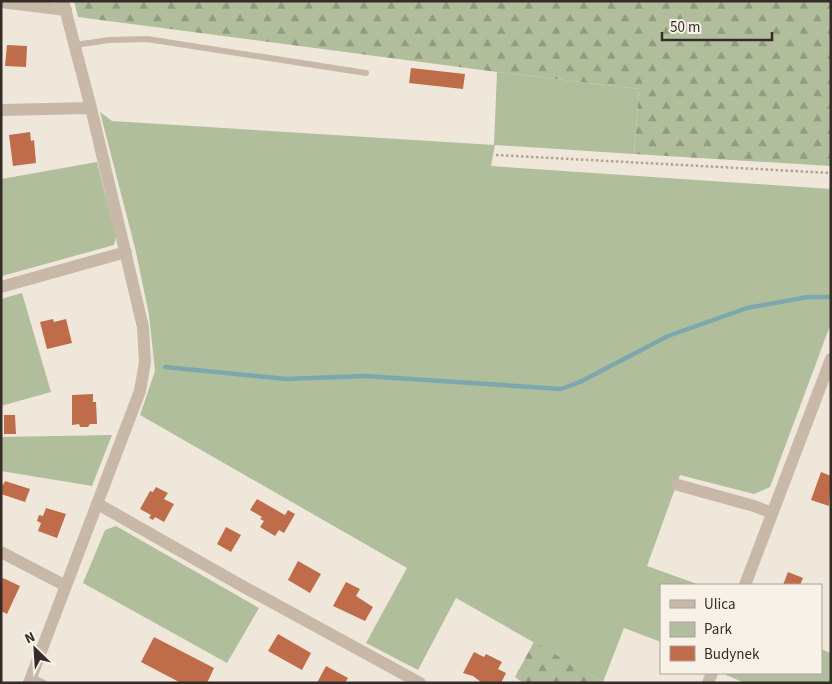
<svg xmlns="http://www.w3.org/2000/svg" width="832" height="684" viewBox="0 0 832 684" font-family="'Source Sans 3',sans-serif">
<defs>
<pattern id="forest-firs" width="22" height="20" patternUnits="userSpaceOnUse" patternTransform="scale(1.25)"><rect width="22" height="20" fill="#b1be9c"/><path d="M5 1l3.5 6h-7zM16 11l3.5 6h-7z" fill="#919b7f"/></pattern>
</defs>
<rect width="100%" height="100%" fill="#f0e7db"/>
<path fill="#b1be9c" d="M497 72 639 89 634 154 495 145 491 166 831 189V323L770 487 754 494 680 475 647 566 700 585H661V642L624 628 603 682 456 598 418 670 366 643 407 568 140 415 155 371 149 315 136 252 100 112 112 121 494 145Z
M97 162 116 237 114 245 2 276 1 179Z
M22 293 51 392 1 406V299Z
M112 435 92 486 1 471V437Z
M116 526 259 608 227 663 83 583 105 530Z
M821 649 831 653V683H745L726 675 727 673H821Z"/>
<path fill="url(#forest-firs)" d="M74 1H831V166L634 154 639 89 497 72 78 17Z
M534 642 603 682V683H523L515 677Z"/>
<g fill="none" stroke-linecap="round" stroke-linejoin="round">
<path stroke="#7ca7ac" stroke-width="4.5" d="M165 367 286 379 365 376 561 389 580 382 668 336 747 308 808 297H831"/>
</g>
<path fill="#bf6c4b" d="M7 45 27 46 26 67 5 66Z
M411 68 465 74 463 89 409 83Z
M30 132 31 141 34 140 36 163 13 166 9 135Z
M53 319 54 322 66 319 72 343 47 349 40 322Z
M93 394V402H96L97 424H90L88 427H80L79 424 72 425V395Z
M4 415H15L16 434H4Z
M821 472 831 476 829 506 811 500Z
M5 481 30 489 25 502 1 494V484L3 485Z
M156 487 168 493 164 499 174 504 164 522 155 517 153 520 149 518 151 515 140 509 150 491 153 492Z
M257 499 285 515 288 510 295 514 284 533 279 530 275 536 260 527 264 521 260 519 262 517 250 510Z
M46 508 66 514 57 538 38 531 41 523 37 521 39 515 43 516Z
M226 527 241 535 231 552 217 544Z
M298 561 321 574 310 593 288 580Z
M788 572 803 578 800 585H783Z
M3 578 20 586 7 614 1 611V581Z
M346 582 360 589 356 596 373 607 365 621 333 606Z
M278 634 311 653 302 670 268 651Z
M154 637 214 668 207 683H181L141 662Z
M474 652 484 657 486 654 502 662 498 669 506 673 501 683H482L473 676 463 673Z
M326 666 348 678 345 683H317Z"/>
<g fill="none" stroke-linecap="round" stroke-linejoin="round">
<path stroke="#b3a292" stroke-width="2.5" stroke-dasharray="2.5 2.5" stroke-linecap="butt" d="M496 155 831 173"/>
<path stroke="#c8b8a8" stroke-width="6" d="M75 45 109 40 147 39 366 73
M32 677 44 683"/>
<path stroke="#c8b8a8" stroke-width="12" d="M1 2 66 10
M1 110 91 108
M1 287 126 252
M678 485 754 506 772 513
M98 504 244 587 420 683
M1 552 66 586
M745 585 831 359
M29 683 140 391 145 362 143 327 91 108 63 1
M708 683 712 673"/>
</g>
<rect width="832" height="684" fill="none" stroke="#352c28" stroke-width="5"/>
<rect x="660" y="584" width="162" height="90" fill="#f8f1e7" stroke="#aaa29b"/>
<rect x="670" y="600" width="25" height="8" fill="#c8b8a8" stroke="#aaa29b"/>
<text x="704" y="609" font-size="15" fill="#352c28">Ulica</text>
<rect x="670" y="622" width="25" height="15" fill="#b1be9c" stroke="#aaa29b"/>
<text x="704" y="634" font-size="15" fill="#352c28">Park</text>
<rect x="670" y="646" width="25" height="15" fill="#bf6c4b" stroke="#aaa29b"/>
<text x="704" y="659" font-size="15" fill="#352c28">Budynek</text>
<g transform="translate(35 649) rotate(335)" stroke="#f8f1e7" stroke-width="4" paint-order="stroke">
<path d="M0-4L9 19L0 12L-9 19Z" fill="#352c28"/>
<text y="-8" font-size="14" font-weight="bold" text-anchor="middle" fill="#352c28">N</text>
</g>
<path d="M662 32v8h110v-8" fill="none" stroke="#352c28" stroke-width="2.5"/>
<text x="670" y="32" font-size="15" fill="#352c28" stroke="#f8f1e7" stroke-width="4" paint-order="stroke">50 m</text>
</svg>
